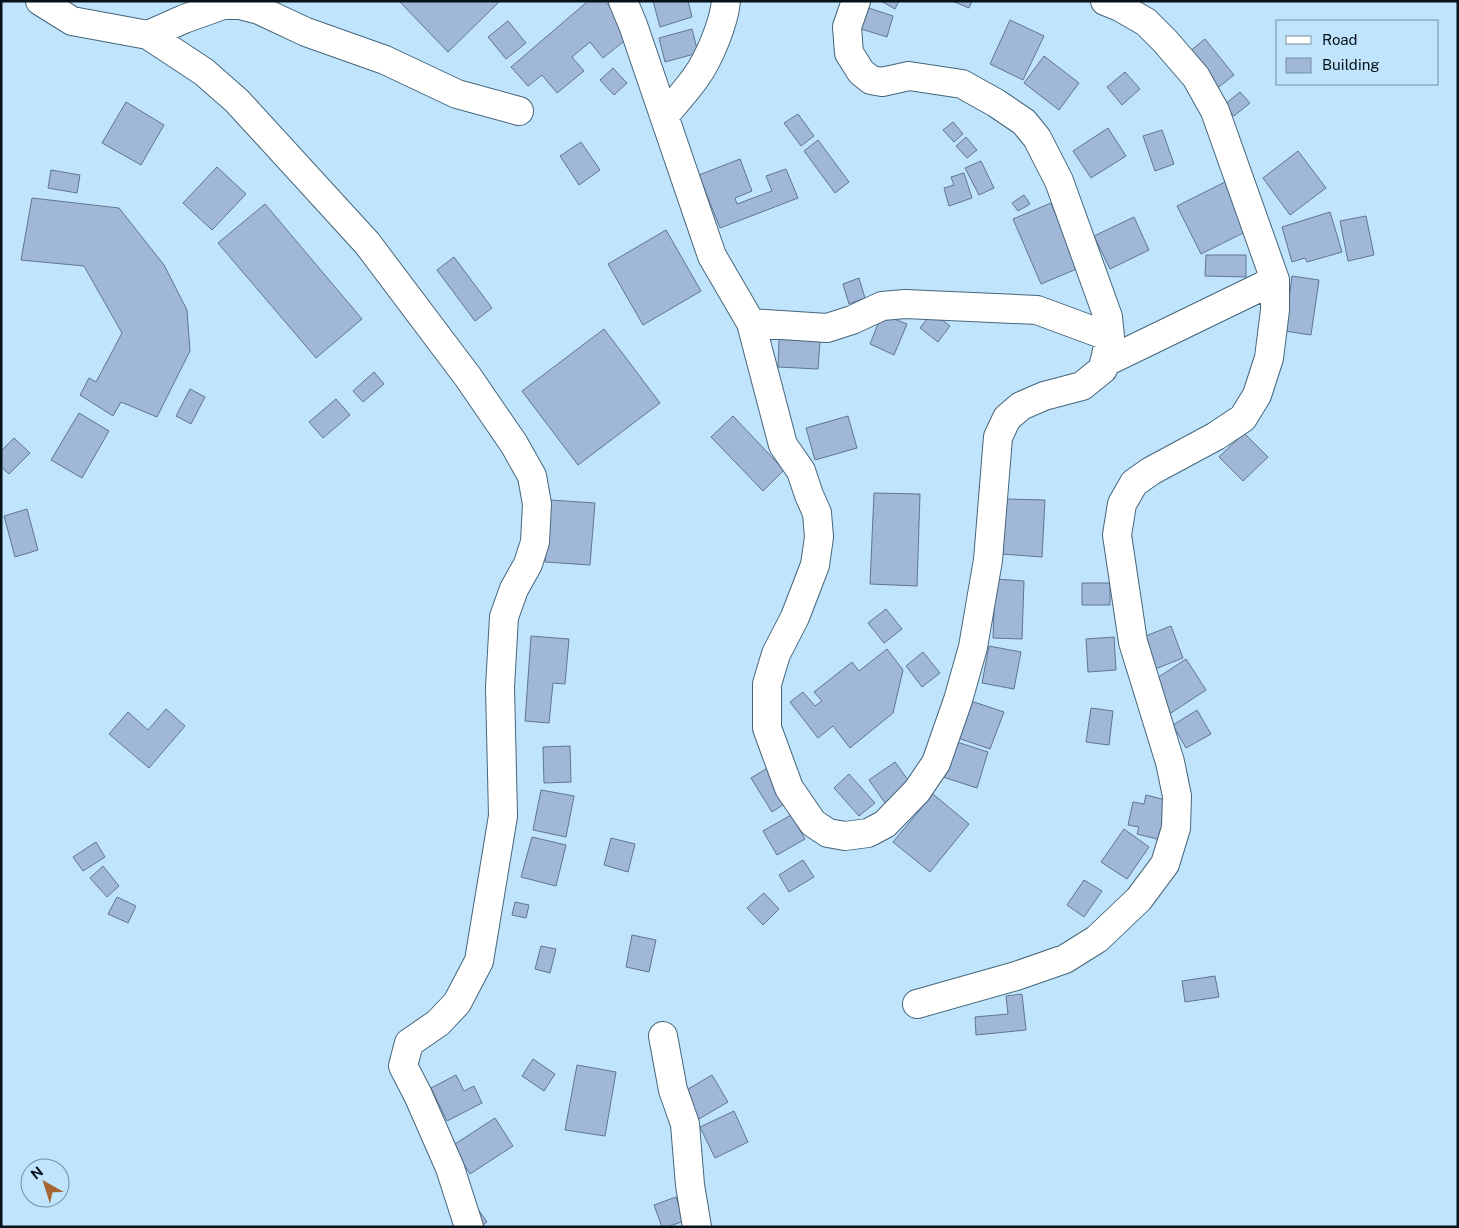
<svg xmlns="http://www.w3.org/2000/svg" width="1459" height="1228" viewBox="0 0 1459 1228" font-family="'Public Sans',sans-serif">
<rect width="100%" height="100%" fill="#bfe4fc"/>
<path fill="#a1b7d7" stroke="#617592" d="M399 1H500L448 52Z
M588 1H605L633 34 603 58 590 42 572 57 584 71 557 93 542 75 528 86 511 67Z
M653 1H688L692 17 660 27Z
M881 1H899L895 9Z
M952 1H972L969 8Z
M866 7 893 16 887 37 858 28Z
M1010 20 1044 36 1023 80 990 64Z
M508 21 526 43 506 59 488 37Z
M692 29 698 53 665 62 659 38Z
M1205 39 1234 75 1215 90 1185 55Z
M1044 56 1079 83 1059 110 1024 83Z
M613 68 627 83 614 95 600 80Z
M1125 72 1140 89 1122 105 1107 87Z
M1240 92 1250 103 1234 116 1224 105Z
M126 102 164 125 141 165 102 143Z
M798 114 814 136 801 146 784 123Z
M953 122 963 134 954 142 943 130Z
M1108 128 1126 156 1091 178 1073 151Z
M1162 130 1174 164 1155 171 1143 136Z
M966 137 977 150 967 158 956 146Z
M818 140 849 182 835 193 804 151Z
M581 142 600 170 579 185 560 156Z
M1298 151 1326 188 1290 215 1263 178Z
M740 159 752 191 735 198 737 204 772 191 766 176 786 169 798 198 720 228 699 175Z
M981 161 994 188 979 195 965 168Z
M217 167 246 194 212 230 183 203Z
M51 170 80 175 77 193 48 188Z
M964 173 972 198 949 206 944 188 954 185 951 177Z
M1227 181 1251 229 1201 254 1177 206Z
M1024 195 1030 204 1018 211 1012 203Z
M32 198 119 208 164 265 187 310 190 351 157 417 121 402 113 416 80 395 89 378 96 382 122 333 84 266 21 260Z
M1051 203 1079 268 1041 284 1013 219Z
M265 204 362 319 316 358 218 243Z
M1330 212 1342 252 1307 262 1305 258 1292 262 1282 227Z
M1366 216 1374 255 1348 261 1340 221Z
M1134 217 1149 250 1110 269 1094 236Z
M666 230 701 291 643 325 608 264Z
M1206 255H1246V277L1205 276Z
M454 257 492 308 475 321 437 270Z
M1292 276 1319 280 1311 335 1285 331Z
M859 278 865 298 849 304 843 284Z
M932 312 950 326 938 342 920 328Z
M882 314 907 324 894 355 870 344Z
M604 329 660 403 578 465 522 391Z
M779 339 820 341 818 369 778 367Z
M374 372 384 384 363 402 353 391Z
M190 389 205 397 191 424 176 416Z
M336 399 350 415 323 438 309 422Z
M79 413 109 431 82 478 51 460Z
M733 416 784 470 763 491 711 437Z
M848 416 857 448 815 460 806 428Z
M1244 433 1268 457 1243 481 1219 457Z
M14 438 30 453 9 474 1 467V451Z
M874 493 920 494 917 586 870 584Z
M1006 499 1045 500 1042 557 1002 554Z
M550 500 595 503 590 565 545 562Z
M27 509 38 550 15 557 4 516Z
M995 579 1024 581 1022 639 993 638Z
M1082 583H1110V605H1082Z
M886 609 902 629 884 643 868 623Z
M1171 626 1183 658 1155 669 1143 637Z
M531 636 569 639 565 684 553 683 549 723 525 721Z
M1114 637 1116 670 1088 672 1086 639Z
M989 646 1021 652 1014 689 982 683Z
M887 649 903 670 893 713 850 748 833 726 818 738 790 702 803 692 815 706 822 701 814 692 852 662 859 671Z
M923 652 940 673 922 687 906 666Z
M1186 659 1206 690 1171 713 1151 682Z
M968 700 1004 712 990 749 955 737Z
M1091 708 1113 711 1109 745 1086 742Z
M166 709 185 726 149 768 109 734 128 712 148 730Z
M1197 710 1211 734 1186 748 1173 725Z
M954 741 988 752 977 788 943 777Z
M570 746 571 782 544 783 543 747Z
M895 762 911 784 885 803 869 780Z
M769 767 790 800 772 812 751 778Z
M849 774 875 803 859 816 834 788Z
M541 790 574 796 566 837 533 830Z
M933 794 969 824 930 872 893 842Z
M1146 795 1170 801 1161 840 1137 834 1139 827 1128 825 1133 802 1144 804Z
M791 815 805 839 777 855 763 831Z
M1124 829 1149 847 1127 879 1101 862Z
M532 837 566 845 556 886 521 877Z
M611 838 635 844 628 872 604 865Z
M96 842 105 857 83 871 73 857Z
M803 860 814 877 789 892 779 875Z
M103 866 119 886 107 897 90 878Z
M1084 880 1102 891 1084 917 1067 905Z
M764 893 779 909 763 925 747 908Z
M117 897 136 906 128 923 108 914Z
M515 902 529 905 526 918 512 915Z
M632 935 656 940 649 972 626 967Z
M541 946 556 949 550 973 535 969Z
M1215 976 1219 997 1185 1002 1182 981Z
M1022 994 1026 1030 976 1035 975 1017 1008 1014 1006 996Z
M533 1059 555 1074 544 1091 522 1076Z
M577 1065 616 1072 605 1136 565 1130Z
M456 1075 464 1091 474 1086 482 1103 447 1121 431 1088Z
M712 1075 728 1102 699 1119 683 1092Z
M734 1111 748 1142 715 1158 700 1127Z
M495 1118 513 1146 470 1174 452 1146Z
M676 1197 684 1221 667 1227H662L654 1205Z
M478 1209 487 1222 480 1227 471 1214Z"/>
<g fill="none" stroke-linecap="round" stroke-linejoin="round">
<g stroke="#45667b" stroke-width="30">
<path id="minor" d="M40 1 72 21 148 35 204 72 237 101 367 243 468 377 514 444 532 476 537 504 535 542 528 564 514 589 504 617 500 687 503 816 479 961 457 1003 438 1023 409 1043 403 1066 418 1095 450 1168 469 1227
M623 1 633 25 712 256 751 323 783 445 801 471 809 495 817 513 819 537 815 565 795 617 776 654 767 684V728L789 788 813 823 828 833 845 836 868 833 885 824 917 791 936 763 958 700 973 647 988 560 998 437 1007 418 1021 406 1044 396 1082 386 1103 369 1110 337 1108 317 1059 181 1037 138 1024 122 996 103 962 84 909 76 882 82 871 80 861 72 849 53 847 27 856 1
M148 35 184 19 223 5H240L259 10 306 32 385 60 457 94 519 111
M664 116C675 103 687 90 696 77 709 59 724 23 726 1
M751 323 827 328 852 320 882 306 905 304 1037 310 1110 337
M1104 363 1275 280
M917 1004 1016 976 1065 959 1097 939 1139 899 1165 864 1176 828 1177 796 1170 762 1133 642 1117 535 1122 504 1134 483 1151 471 1216 436 1243 418 1257 395 1269 358 1275 310V280L1215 111 1196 77 1165 41 1146 22 1120 7 1105 1
M663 1036 673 1090 685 1124 690 1185 697 1227"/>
</g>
<use href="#minor" stroke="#fff" stroke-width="28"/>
</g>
<rect width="1459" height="1228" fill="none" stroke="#05121a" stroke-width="5"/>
<rect x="1276" y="20" width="162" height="65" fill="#bfe4fc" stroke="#7590a2"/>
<rect x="1286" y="36" width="25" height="8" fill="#ffffff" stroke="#7590a2"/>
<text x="1322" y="45" font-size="15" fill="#05121a">Road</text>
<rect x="1286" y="58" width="25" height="15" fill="#a1b7d7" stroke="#7590a2"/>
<text x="1322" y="70" font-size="15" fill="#05121a">Building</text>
<g transform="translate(45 1183) rotate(321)"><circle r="24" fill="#bfe4fc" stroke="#7590a2"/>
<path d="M0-4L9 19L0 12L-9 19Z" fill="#a76631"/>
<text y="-8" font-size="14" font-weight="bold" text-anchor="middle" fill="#05121a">N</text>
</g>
</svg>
